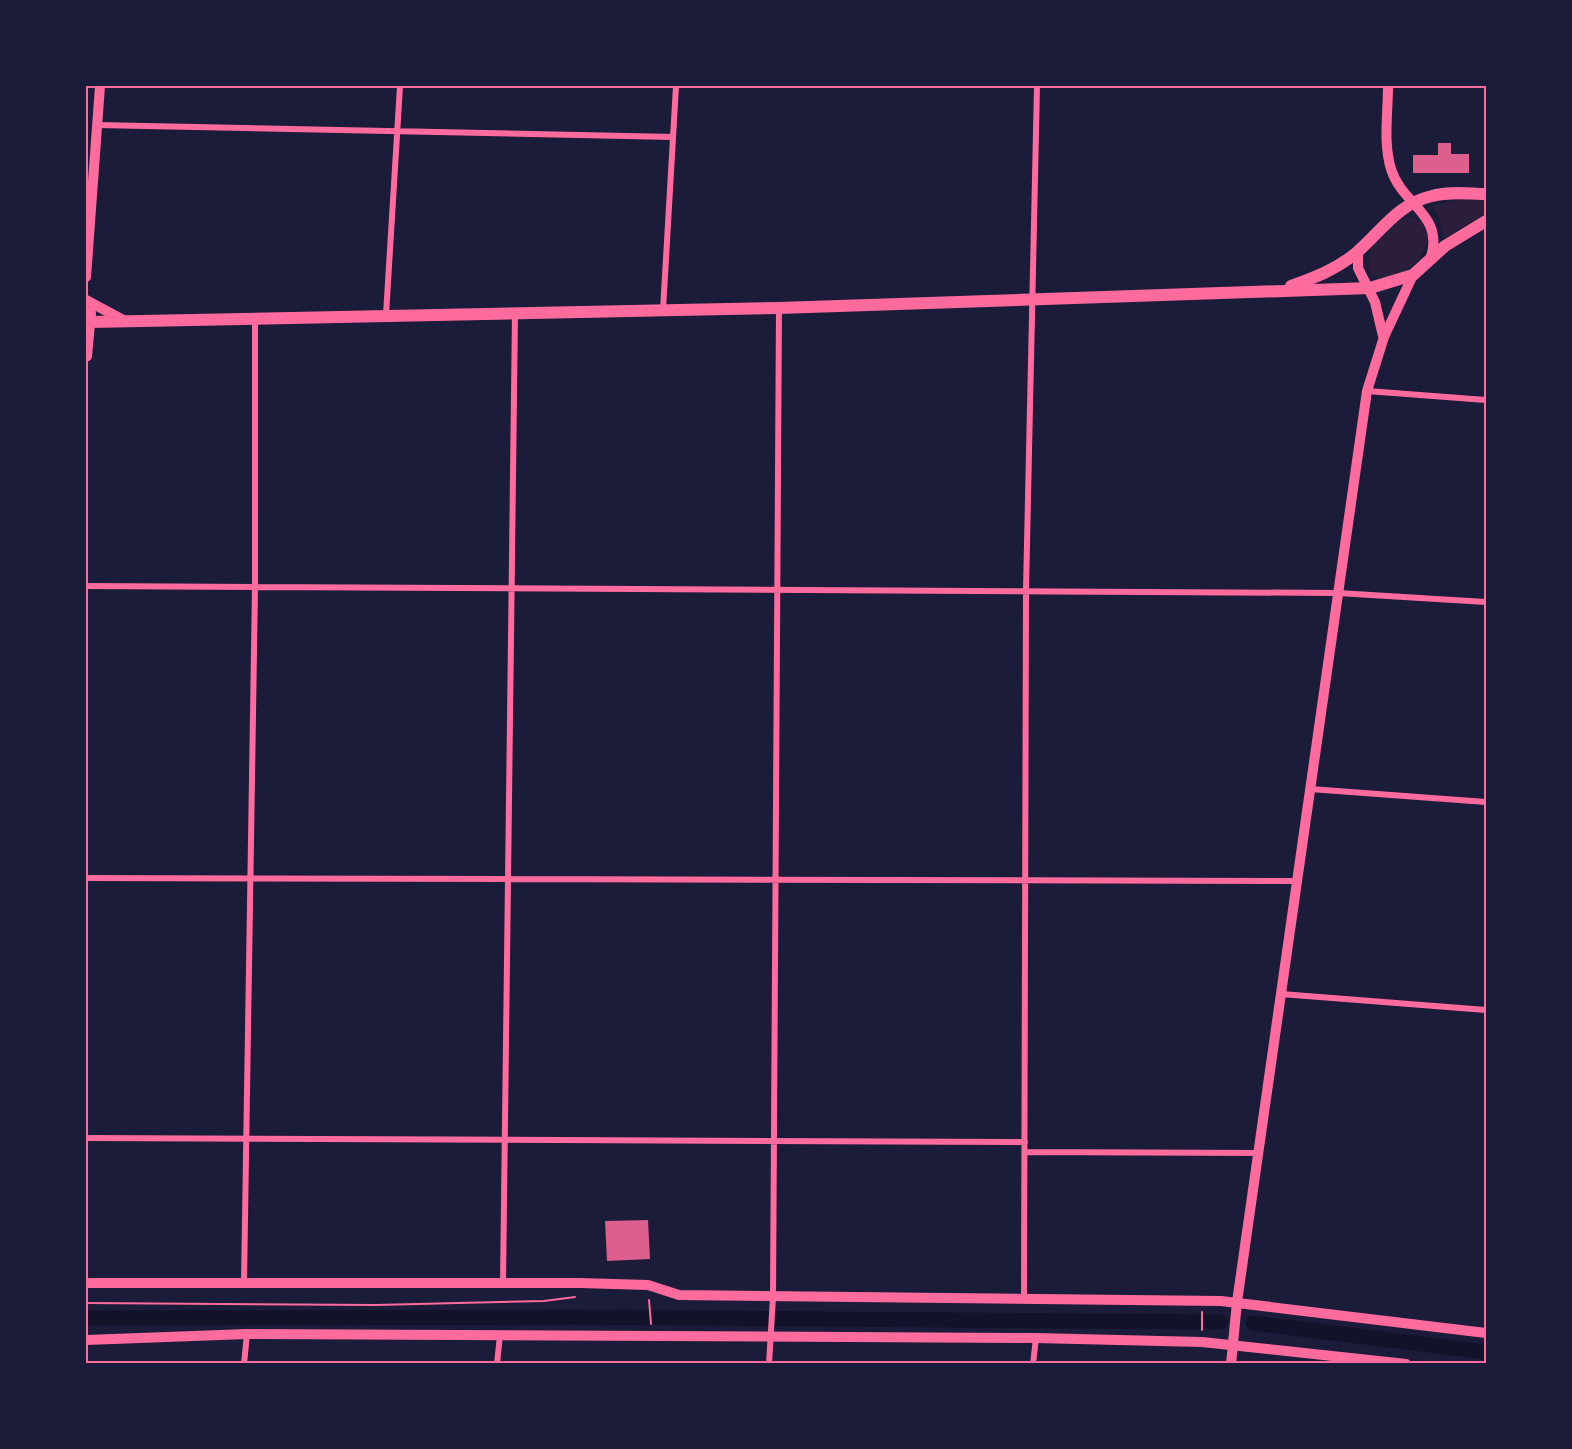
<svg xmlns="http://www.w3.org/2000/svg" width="1572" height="1449" viewBox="0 0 1572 1449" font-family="'Noto Sans',sans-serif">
<rect width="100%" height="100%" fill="#1b1b3a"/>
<path fill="#2a1e3b" d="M1486 197V214L1444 238 1439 218 1432 206 1458 199Z
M1402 219C1443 212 1432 265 1392 276 1381 279 1373 279 1368 268L1370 249Z"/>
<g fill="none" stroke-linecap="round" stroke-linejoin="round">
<path stroke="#12122b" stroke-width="15" d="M86 1318 571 1317 1220 1322
M1253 1323 1486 1352"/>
</g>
<path fill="#dd5f8e" d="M1438 143H1451V154H1469V173H1413V155H1438Z
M648 1220 650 1259 607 1261 605 1221Z"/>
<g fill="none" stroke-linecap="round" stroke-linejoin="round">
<path stroke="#ff6b9d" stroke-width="2" d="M649 1300 651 1324
M86 1303 376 1305 544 1301 575 1297
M1202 1330V1312"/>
<path stroke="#ff6b9d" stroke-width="6" d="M97 125 673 137
M663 310 676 86
M386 315 400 86
M1367 391 1486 400
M86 586 1338 593 1486 602
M1310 789 1486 802
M86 878 1297 881
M1281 994 1486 1010
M86 1138 1025 1142
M1025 1152 1258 1153
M244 1283 255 588V319
M503 1284 515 314
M1024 1299 1026 590 1037 86
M244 1364 247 1334
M497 1364 500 1335
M769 1364 773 1297 779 308
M1033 1364 1036 1338"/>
<path stroke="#ff6b9d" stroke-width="10" d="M1388 86C1388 113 1383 143 1391 169 1402 205 1444 214 1431 257
M1358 251V268L1375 302 1383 336
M86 277 100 86
M86 300 127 322
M86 1283H580L648 1285 679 1295 1221 1301 1486 1333
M86 1340 247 1334 1036 1338 1202 1342 1406 1364
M1231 1364 1237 1302 1367 391 1384 337 1413 275"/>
<path stroke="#ff6b9d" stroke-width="12" d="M1291 286C1314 278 1337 269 1356 253 1381 232 1397 204 1432 196 1449 191 1469 194 1486 194
M90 322 779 308 1370 288 1413 275 1445 246 1486 221
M86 356 90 313"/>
</g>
<rect width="1572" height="1449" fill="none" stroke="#1b1b3a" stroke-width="174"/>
<rect x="87" y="87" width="1398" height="1275" fill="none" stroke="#ff6b9d" stroke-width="2"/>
</svg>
